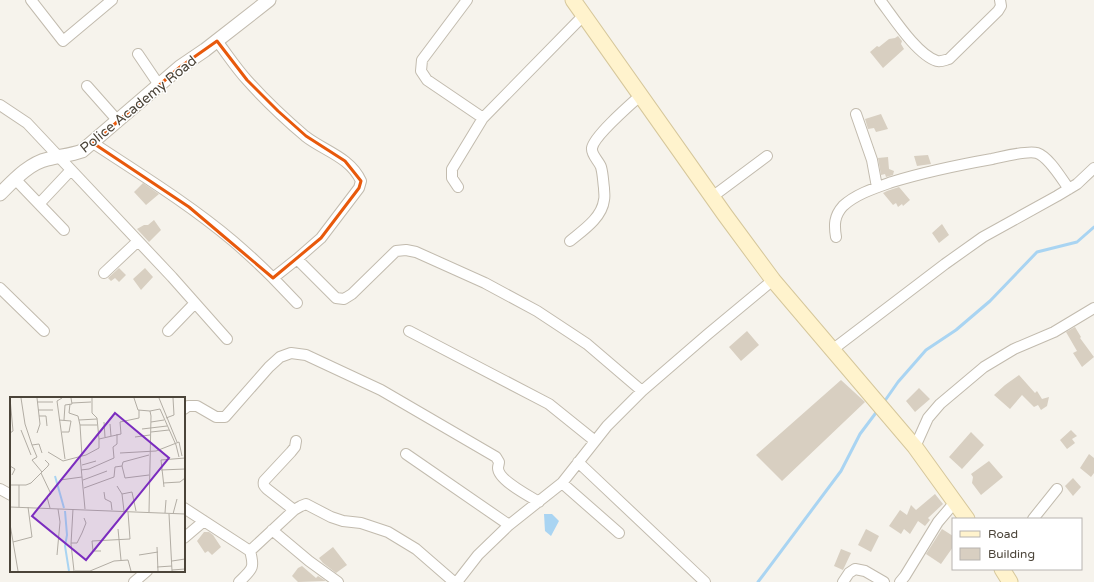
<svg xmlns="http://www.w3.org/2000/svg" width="1094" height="582" viewBox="0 0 1094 582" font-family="'Varela Round',sans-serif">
<rect width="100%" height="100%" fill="#f6f3ec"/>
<path fill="#a9d4f2" d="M544 514H552L559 521 551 536 545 531Z"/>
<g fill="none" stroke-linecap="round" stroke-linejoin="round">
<path stroke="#a9d4f2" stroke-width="3" d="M884 402 898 382 926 350 956 330 990 301 1037 252 1077 242 1094 227
M758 582 841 471 860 434 878 410"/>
</g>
<path fill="#d8cfc1" d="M898 36 902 41 901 44 904 49 883 68 870 52 877 46 879 47 889 39 895 38Z
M881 114 888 129 876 132 874 128 868 129 865 119Z
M928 155 931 164 917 166 914 156Z
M888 157 889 169 894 171 893 175 886 177 885 174 881 175 878 158Z
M143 183 159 194 146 205 134 192Z
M899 187 910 200 903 206 902 204 898 207 896 203 893 205 883 193 887 191Z
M154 220 161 230 149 242 137 229 144 225H148Z
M942 224 949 235 939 243 932 233Z
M119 268 126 275 119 282 115 278 111 281 108 278Z
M145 268 153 277 141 290 133 279Z
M1075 327 1081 337 1080 338 1094 357 1082 367 1073 353 1077 351 1066 332Z
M747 331 759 345 741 361 729 347Z
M1019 375 1035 393 1037 391 1042 399 1049 397 1047 406 1041 410 1038 405 1034 407 1022 395 1010 409 994 395 1005 385Z
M841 380 865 402 782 481 756 455Z
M919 388 930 399 915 412 906 401Z
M1071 430 1077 436 1072 439 1075 443 1067 449 1060 440Z
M971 432 984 445 962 469 949 457Z
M1089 454 1094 458V473L1091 477 1080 468Z
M989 461 1003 477 981 495 972 483 973 477 971 474Z
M1073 478 1081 487 1073 496 1065 486Z
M935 494 943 504 928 518 930 520 925 526 918 521 910 534 904 529 901 534 889 526 900 510 907 515 911 505 916 510Z
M866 529 879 536 871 552 858 545Z
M942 529 953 536V547L941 564 926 554Z
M204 532H209L213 535 221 547 212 555 208 551 205 553 197 541Z
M333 547 347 565 336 573 323 563 319 558Z
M841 549 851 553 843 570 834 566Z
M302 566 316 578 318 576 326 581 298 582 292 576 298 568Z"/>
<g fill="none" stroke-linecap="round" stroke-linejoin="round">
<g stroke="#c2bbae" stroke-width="12">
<path id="minor" d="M31 0 63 41 112 0
M880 0C893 17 917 55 937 61 941 62 945 60 949 59L998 11 1001 6 1000 0
M138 54 159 85
M87 86 118 121
M0 105 27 123 172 277 227 339
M856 114 872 160 877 187
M483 118 584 15
M93 143C140 174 189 204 233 241 247 253 260 265 273 278L297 259 321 238 359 188 361 181C350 157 324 151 305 136 285 119 264 99 247 80 236 68 227 54 217 41
M15 179 64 230
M458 187 452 178V169L483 118 427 80 421 71 422 60 467 0
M712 197 767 156
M39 204 71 170
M836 237C834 225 834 216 843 206 856 194 875 188 892 182 925 172 958 165 992 159 1002 157 1027 150 1037 153 1049 157 1061 178 1069 189
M570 241C582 231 602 218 604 200 605 197 604 192 604 188 603 181 603 174 601 167 599 161 591 155 592 148 594 136 631 104 641 95
M297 259 336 298 344 299 352 294 396 251 406 250 416 252 485 283 537 311 587 344 642 391
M104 273 138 241
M273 278 297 303
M0 288 44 331
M168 331 195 303
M409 331 549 404 595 441
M832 350 945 264 983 237 1057 196 1077 184 1094 168
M184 409 188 406H197L216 417H225L269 367 280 357 291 353 306 355 381 390 496 457 499 462C499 464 498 466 498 468 498 480 529 496 539 502
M915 447 928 418 940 404 984 367 1014 349 1054 332 1094 308
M406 454 509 525
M578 462 705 582
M562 483 619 533
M0 489 11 495
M184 508 250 551C255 569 252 569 239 582
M294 510 267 489C264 486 263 485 264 481L291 452 295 447 296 441
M1033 519 1057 489
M272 530 309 561 338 582
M184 538 204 521
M250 551 294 510 301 506 306 504 331 517 343 521 361 523 388 532 416 549 454 582
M134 582 147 571
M457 582 478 555 509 525 562 483 607 426 642 391 708 334 773 280
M843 582 849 573 855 569 865 571 884 582
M900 582 905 576 938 522 955 502"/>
</g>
<g stroke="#c2bbae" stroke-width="15">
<path id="tertiary" d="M0 194C13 181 29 163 48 159 60 156 71 155 82 151L180 67 205 50 269 0"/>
</g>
<g stroke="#d6c79b" stroke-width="17">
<path id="secondary" d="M573 0 725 215 773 280 915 447 967 519
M1002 569 1010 582"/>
</g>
<use href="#minor" stroke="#fff" stroke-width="10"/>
<use href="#tertiary" stroke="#fff" stroke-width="13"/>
<use href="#secondary" stroke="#fff3cd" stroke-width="15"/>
</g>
<path fill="none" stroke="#e8590c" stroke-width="3" stroke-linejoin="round" d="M217 41 247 80 278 111 306 136 345 161 361 181 359 188 321 238 273 278 189 207 93 143 180 67Z"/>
<g text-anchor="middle" stroke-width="3" stroke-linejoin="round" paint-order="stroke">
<g font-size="14" fill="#4b4439" stroke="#fff">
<text transform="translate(138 104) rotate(-39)" y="5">Police Academy Road</text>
</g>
</g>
<g transform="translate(10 397)">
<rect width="175" height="175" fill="#f6f3ec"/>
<path fill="none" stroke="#a9d4f2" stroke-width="2" d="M45 79 54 111M55 114 57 138 55 149 59 174"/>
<path fill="none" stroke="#b2ada4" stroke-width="1" d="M0 1 3 34 0 36M11 1 15 27 22 48 29 47 32 56M52 1 47 4 55 62M82 1V16L87 21 89 42 111 37 110 25 129 21V13M124 1 128 13 140 14 141 19 139 115M149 1 167 45M27 5H43M62 6 81 5M60 7 59 16 68 19 70 28H87M28 13H43M140 14 150 12 166 48 169 60M29 19H36L37 29M156 21 164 18 163 1M49 23 61 24 59 35H52M54 23 55 8 62 7 61 1M69 23 87 22M94 25 95 40M141 25 154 23M100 27 101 39M70 28 72 59M132 32 157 29M11 33 21 58M141 35 159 33M27 36 30 27 27 1M125 40 140 38M22 48 27 60 22 63 32 75M38 55 53 64 76 58 89 51V42M110 56 146 54 169 45 172 59M139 58 113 65 112 69 115 81 139 78M70 59 75 112M72 68 86 64M0 69 5 72 2 78M71 73 79 72 104 61 103 50 107 47V37M151 73 175 72M31 76 41 97 37 100 40 111M50 83 72 80M73 83 97 74M153 86 170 85 175 81M0 88H16L21 86 38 69 39 67 35 63M107 89 112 97 122 95 126 114M154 90 151 63 175 61M74 91 104 80 105 70 112 69M94 95 95 102 101 105 102 113M112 97 114 114M0 110 175 117M9 110V88M63 112 61 147 64 174M155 116 156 103M159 117 162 174M163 117 167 102M0 127 8 174M108 132 111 163M3 145 22 140 18 110M61 146H67L72 136 76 126 74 121M147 150 148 174M91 154H83L82 144 120 142 118 115M47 158 50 125 48 112M129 158 148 155M162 164 175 162M147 170 162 169M162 173 175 172M65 174H80L104 164 118 163 121 174"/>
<path fill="#7b2cbf" fill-opacity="0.15" stroke="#7b2cbf" stroke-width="2" d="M105 16 159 61 76 163 22 119Z"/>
<rect width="175" height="175" fill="none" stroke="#4b4439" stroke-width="2"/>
</g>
<rect x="952" y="518" width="130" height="52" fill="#ffffff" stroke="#b7b4b0"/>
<rect x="960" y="531" width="20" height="6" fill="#fff3cd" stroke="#b7b4b0"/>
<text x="988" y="538" font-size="12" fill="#4b4439">Road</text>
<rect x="960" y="548" width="20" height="12" fill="#d8cfc1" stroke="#b7b4b0"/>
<text x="988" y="558" font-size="12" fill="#4b4439">Building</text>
</svg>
